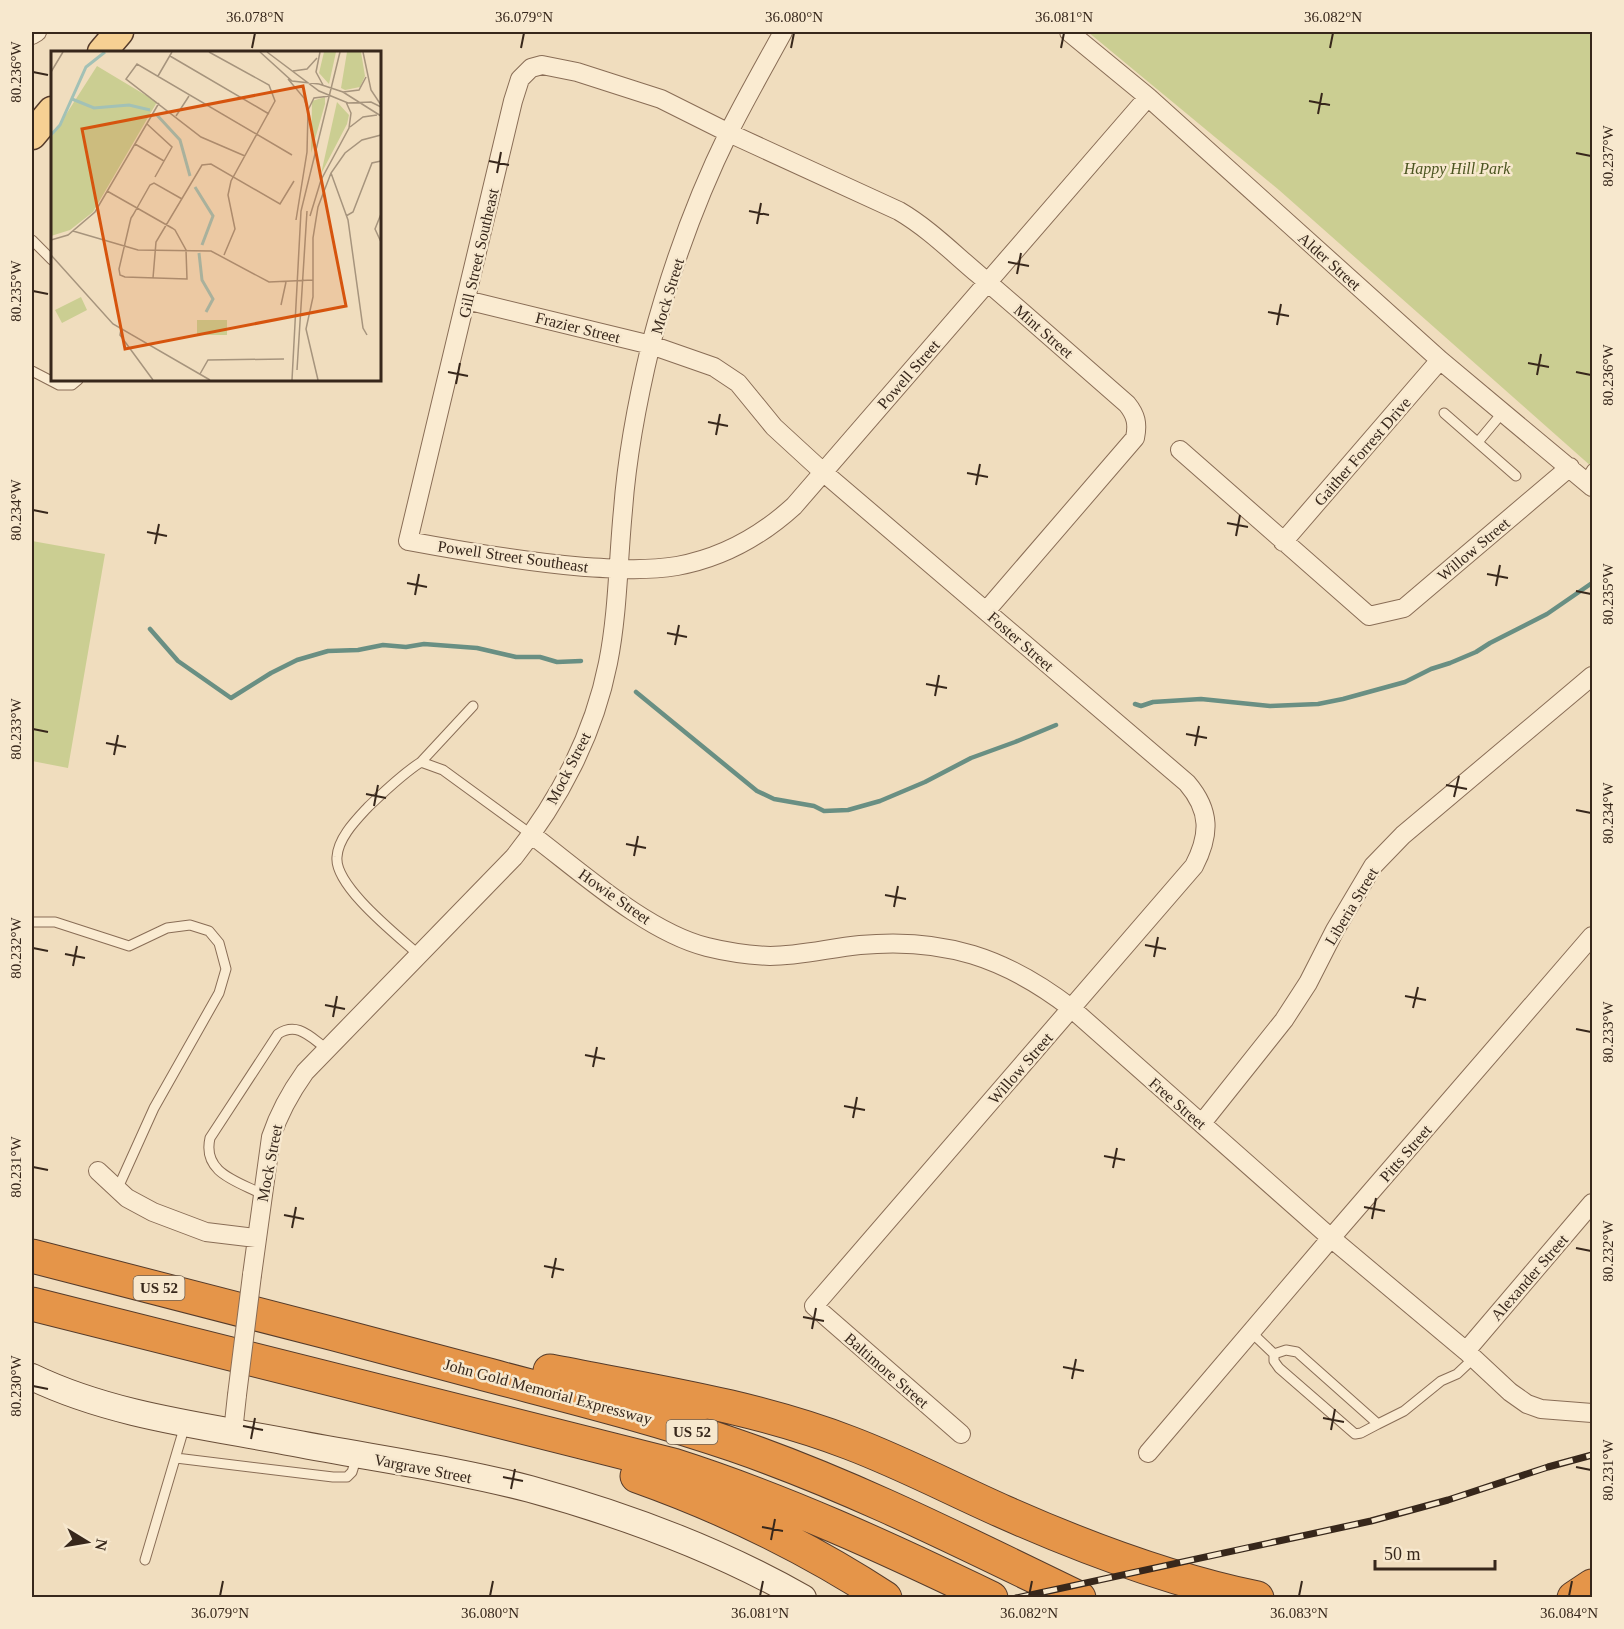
<svg xmlns="http://www.w3.org/2000/svg" width="1624" height="1629" viewBox="0 0 1624 1629" font-family="Georgia,serif">
<rect width="100%" height="100%" fill="#f0ddbe"/>
<path fill="#cbce92" d="M1088 32H1592V467L1279 190Z
M32 541 105 554 68 768 32 761Z"/>
<g fill="none" stroke-linecap="round" stroke-linejoin="round">
<path stroke="#698f83" stroke-width="4.5" d="M150 629 178 661 231 698 271 673 297 660 328 651 358 650 383 645 406 647 424 644 477 648 516 657H540L557 662 581 661
M636 692 757 791 774 799 814 806 824 811 848 810 880 801 925 782 971 758 1015 742 1056 725
M1135 704 1141 706 1153 702 1201 699 1270 706 1318 704 1343 699 1405 682 1431 669 1450 663 1476 652 1490 643 1547 614 1592 583"/>
<g stroke="#896d56" stroke-width="11">
<path id="lane" d="M32 240 52 260
M32 371 59 385H72L78 380
M1444 413 1516 476
M1478 442 1503 412
M1585 480 1592 469
M421 762 473 706
M32 922H55L129 946 167 928 190 925 209 931 219 943 226 969 219 993 154 1108 117 1190
M419 955C398 936 334 886 337 857 338 838 356 820 368 807 385 791 401 775 421 762L443 770 532 835
M262 1194C237 1181 202 1173 210 1138L278 1034C298 1021 311 1038 327 1049
M1251 1332 1274 1354V1361L1279 1368 1355 1434 1361 1433 1378 1424 1297 1352 1286 1350 1274 1354
M1378 1424 1404 1411 1441 1381 1457 1374 1474 1358
M176 1458 333 1477H347L352 1472 357 1456
M145 1560 185 1425"/>
</g>
<g stroke="#896d56" stroke-width="20">
<path id="street" d="M1069 32 1148 97 1440 360 1592 487
M32 35 37 32
M466 300 651 345 714 367 738 383 774 427 823 472 1187 783C1211 811 1210 835 1194 866L814 1306 961 1434
M1180 450 1369 616 1404 608 1570 467
M1283 542 1440 360
M986 611 1135 438C1138 424 1136 415 1127 404 1078 361 1028 317 978 274 952 252 928 228 899 211L729 133 661 99 577 72 542 65 531 68 520 79 513 101 408 541C467 552 525 562 585 567 616 569 646 571 677 566 721 558 761 536 794 506L1148 97
M532 835C581 872 647 932 707 947 727 952 748 955 770 956 800 956 830 948 860 945 944 937 1006 958 1071 1008L1331 1238 1466 1351 1510 1392 1527 1404 1541 1409 1592 1413
M1202 1123 1284 1020 1308 983 1335 930 1373 866 1403 835 1592 676
M98 1171 127 1198 153 1212 206 1232 256 1238
M252 1275 271 1137C279 1113 290 1093 305 1072L514 857C559 801 594 734 608 663 618 613 618 561 623 510 627 455 638 398 651 344 670 272 696 199 729 132 746 98 765 65 783 32
M1466 1351 1592 1203
M233 1432 237 1395
M1148 1453 1331 1238 1592 936"/>
</g>
<g stroke="#6a4f39" stroke-width="28">
<path id="secondary" d="M32 1377C113 1416 206 1426 294 1443 372 1458 454 1469 530 1489 625 1515 717 1549 803 1598"/>
</g>
<g stroke="#563c2b" stroke-width="31">
<path id="primary" d="M102 52 119 32
M32 135 52 111"/>
</g>
<g stroke="#563c2b" stroke-width="35">
<path id="highway" d="M32 1256C180 1294 329 1332 477 1372 563 1395 650 1416 734 1445 853 1486 965 1543 1079 1598
M32 1304 673 1465C783 1500 887 1548 991 1598
M550 1371C652 1391 754 1406 850 1443 903 1463 952 1489 1004 1512 1085 1548 1170 1580 1257 1598
M637 1476C724 1507 807 1547 885 1598
M1574 1598 1592 1586"/>
</g>
<use href="#lane" stroke="#faebd1" stroke-width="9"/>
<use href="#street" stroke="#faebd1" stroke-width="18"/>
<use href="#secondary" stroke="#faebd1" stroke-width="26"/>
<use href="#primary" stroke="#f6d093" stroke-width="28"/>
<use href="#highway" stroke="#e59549" stroke-width="33"/>
<g stroke="#37271b" stroke-width="7">
<path id="rail" d="M1016 1598 1371 1521 1448 1500 1548 1467 1592 1455"/>
</g>
<use href="#rail" stroke="#f7e8ce" stroke-width="4.5" stroke-dasharray="14" stroke-linecap="butt"/>
<g stroke="#896d56" stroke-width="20" stroke-linecap="butt">
<path id="street-bridge" d="M237 1395 252 1275"/>
</g>
<use href="#street-bridge" stroke="#faebd1" stroke-width="18"/>
</g>
<path fill="none" stroke="#37271b" stroke-width="2" d="M252 48 255 33M521 48 524 33M791 48 794 33M1061 48 1064 33M1330 48 1333 33M33 72 48 75M1309 101 1330 105M1318 114 1322 93M1576 153 1591 156M489 161 509 165M497 173 501 152M749 211 769 215M757 224 761 203M1008 262 1029 266M1017 274 1021 253M33 291 48 294M1268 312 1289 316M1277 325 1281 304M1528 363 1549 367M448 372 468 376M1576 372 1591 375M1537 375 1541 354M456 384 460 363M708 422 728 426M716 435 720 414M967 473 988 477M976 485 980 464M33 510 48 513M1227 523 1248 527M147 532 167 536M1236 536 1240 515M155 544 159 524M1487 574 1508 578M407 583 427 587M1496 586 1500 565M1576 591 1591 594M415 595 419 574M667 633 687 637M675 645 679 625M926 684 947 688M935 696 939 675M33 729 48 732M1186 734 1207 738M106 743 126 747M1195 746 1199 726M114 755 118 735M1446 785 1467 789M366 794 386 798M1454 797 1459 776M374 806 378 785M1576 810 1591 813M626 844 646 848M634 856 638 836M885 895 906 899M894 907 898 886M1145 945 1166 949M33 948 48 951M65 954 85 958M1154 957 1158 937M73 966 77 946M1405 996 1426 1000M325 1005 345 1009M1413 1008 1418 987M333 1017 337 996M1576 1029 1591 1032M585 1055 605 1059M593 1067 597 1047M844 1106 865 1110M853 1118 857 1097M1104 1156 1125 1160M33 1167 48 1170M1113 1168 1117 1148M1364 1207 1385 1211M284 1215 304 1219M1372 1219 1376 1198M292 1228 296 1207M1576 1248 1591 1251M544 1266 564 1270M552 1278 556 1258M803 1317 824 1321M812 1329 816 1308M1063 1367 1084 1371M1072 1379 1076 1359M33 1386 48 1389M1323 1418 1344 1422M243 1426 263 1430M1331 1430 1335 1409M251 1439 255 1418M1576 1467 1591 1470M503 1477 523 1481M511 1489 515 1469M762 1527 783 1531M771 1540 775 1519M220 1596 223 1581M490 1596 493 1581M760 1596 763 1581M1029 1596 1032 1581M1299 1596 1302 1581M1569 1596 1572 1581"/>
<g text-anchor="middle" stroke-width="5" stroke-linejoin="round" paint-order="stroke">
<g fill="#f7e8ce" stroke="#716151" stroke-width="1.5">
<rect x="133.5" y="1276" width="51" height="24" rx="4.5"/>
<rect x="666.5" y="1420" width="51" height="24" rx="4.5"/>
</g>
<g font-size="15" font-weight="bold" fill="#37271b">
<text x="159" y="1293">US 52</text>
<text x="692" y="1437">US 52</text>
</g>
<g font-size="16" font-style="italic" fill="#4c5521" stroke="#f7e8ce">
<text x="1457" y="174">Happy Hill Park</text>
</g>
<g font-size="16" fill="#37271b" stroke="#f7e8ce">
<text transform="translate(478 253) rotate(-77)" y="6">Gill Street Southeast</text>
<text transform="translate(1330 261) rotate(42)" y="6">Alder Street</text>
<text transform="translate(667 296) rotate(-73)" y="6">Mock Street</text>
<text transform="translate(578 327) rotate(14)" y="6">Frazier Street</text>
<text transform="translate(1044 331) rotate(41)" y="6">Mint Street</text>
<text transform="translate(908 374) rotate(-49)" y="6">Powell Street</text>
<text transform="translate(1362 451) rotate(-49)" y="6">Gaither Forrest Drive</text>
<text transform="translate(1473 549) rotate(-40)" y="6">Willow Street</text>
<text transform="translate(513 556) rotate(8)" y="6">Powell Street Southeast</text>
<text transform="translate(1021 641) rotate(41)" y="6">Foster Street</text>
<text transform="translate(568 768) rotate(-63)" y="6">Mock Street</text>
<text transform="translate(615 896) rotate(35)" y="6">Howie Street</text>
<text transform="translate(1351 906) rotate(-59)" y="6">Liberia Street</text>
<text transform="translate(1020 1068) rotate(-49)" y="6">Willow Street</text>
<text transform="translate(1178 1103) rotate(41)" y="6">Free Street</text>
<text transform="translate(1405 1153) rotate(-49)" y="6">Pitts Street</text>
<text transform="translate(269 1163) rotate(-79)" y="6">Mock Street</text>
<text transform="translate(1529 1277) rotate(-49)" y="6">Alexander Street</text>
<text transform="translate(887 1370) rotate(41)" y="6">Baltimore Street</text>
<text transform="translate(548 1391) rotate(15)" y="6">John Gold Memorial Expressway</text>
<text transform="translate(423 1468) rotate(11)" y="6">Vargrave Street</text>
</g>
</g>
<g transform="translate(51 51)">
<rect width="330" height="330" fill="#f0ddbe"/>
<path d="M273 1H285L278 33 268 22ZM296 1H310L314 25 309 36 294 39 290 37ZM46 15 106 51 42 161 19 179 0 185V87ZM274 46V53L260 102 261 50ZM286 51 298 64 296 73 270 123ZM30 246 36 259 11 272 4 259ZM146 269H176V284H146Z" fill="#cbce92"/>
<path fill="none" stroke="#a2c1b6" stroke-width="3" d="M21 48 43 57 78 54 99 59M105 63 129 89 139 125M0 84 9 74 35 16 54 1M144 136 162 165 151 194M148 202 151 229 162 248 155 261"/>
<path fill="none" stroke="#a6947d" stroke-width="1.5" d="M158 1 218 34 224 50 180 130 177 144 184 178 173 204M209 1 241 30 268 33 292 41 330 65M216 1 268 40 297 52 320 51 330 56M269 1 265 21 272 34M312 1 320 39 330 54M119 5 218 63M242 20 256 18 266 7M0 21 12 1M107 25 121 1M237 28 253 47 257 60 256 101 245 169M292 41 308 39 315 26M257 59 263 47 279 45M125 65 138 45M96 73 121 96 104 126M299 76 312 66 326 64M84 93 113 110M194 105 150 86 75 28 86 13 241 104M280 122 297 169 312 277 316 284M56 140 86 157 121 177 124 179 135 199 136 228 74 226 69 224 68 218 79 171 80 167 82 164 86 157 99 134 103 132 131 148M330 163 324 178 330 191M259 165 270 129 298 77 300 62 295 51M295 165 302 161 321 112 330 110M22 180 87 199 160 200 218 231 262 229M0 189 17 184 44 161 108 52M0 204 62 273 159 329M330 221V249M102 227 105 191 151 114 160 113 229 153 243 130M230 254 235 231M70 278 69 284 102 329M246 319 256 160M149 323 157 309 233 308M241 329 250 160 289 1M267 329 255 278 262 246V187L267 156 280 122 294 102 311 89 330 84"/>
<path fill="#d6540e" fill-opacity="0.15" stroke="#d6540e" stroke-width="3" d="M252 35 295 255 74 298 31 78Z"/>
<rect width="330" height="330" fill="none" stroke="#37271b" stroke-width="3"/>
</g>
<rect width="1624" height="1629" fill="none" stroke="#f7e8ce" stroke-width="66"/>
<g transform="translate(87 1542) rotate(101)" stroke="#f7e8ce" stroke-width="4.5" paint-order="stroke">
<path d="M0-4.5L10 22L0 15L-10 22Z" fill="#37271b"/>
<text y="-9" font-size="16" font-weight="bold" text-anchor="middle" fill="#37271b">N</text>
</g>
<path d="M1375 1560v9h120v-9" fill="none" stroke="#37271b" stroke-width="3"/>
<text x="1384" y="1560" font-size="18" fill="#37271b" stroke="#f7e8ce" stroke-width="4.5" paint-order="stroke">50 m</text>
<rect x="33" y="33" width="1558" height="1563" fill="none" stroke="#37271b" stroke-width="2"/>
<g font-size="15" text-anchor="middle" fill="#37271b">
<text x="255" y="22">36.078°N</text>
<text x="524" y="22">36.079°N</text>
<text x="794" y="22">36.080°N</text>
<text x="1064" y="22">36.081°N</text>
<text x="1333" y="22">36.082°N</text>
<text transform="translate(16 72) rotate(-90)" y="5">80.236°W</text>
<text transform="translate(1608 156) rotate(-90)" y="5">80.237°W</text>
<text transform="translate(16 291) rotate(-90)" y="5">80.235°W</text>
<text transform="translate(1608 375) rotate(-90)" y="5">80.236°W</text>
<text transform="translate(16 510) rotate(-90)" y="5">80.234°W</text>
<text transform="translate(1608 594) rotate(-90)" y="5">80.235°W</text>
<text transform="translate(16 729) rotate(-90)" y="5">80.233°W</text>
<text transform="translate(1608 813) rotate(-90)" y="5">80.234°W</text>
<text transform="translate(16 948) rotate(-90)" y="5">80.232°W</text>
<text transform="translate(1608 1032) rotate(-90)" y="5">80.233°W</text>
<text transform="translate(16 1167) rotate(-90)" y="5">80.231°W</text>
<text transform="translate(1608 1251) rotate(-90)" y="5">80.232°W</text>
<text transform="translate(16 1386) rotate(-90)" y="5">80.230°W</text>
<text transform="translate(1608 1470) rotate(-90)" y="5">80.231°W</text>
<text x="220" y="1618">36.079°N</text>
<text x="490" y="1618">36.080°N</text>
<text x="760" y="1618">36.081°N</text>
<text x="1029" y="1618">36.082°N</text>
<text x="1299" y="1618">36.083°N</text>
<text x="1569" y="1618">36.084°N</text>
</g>
</svg>
